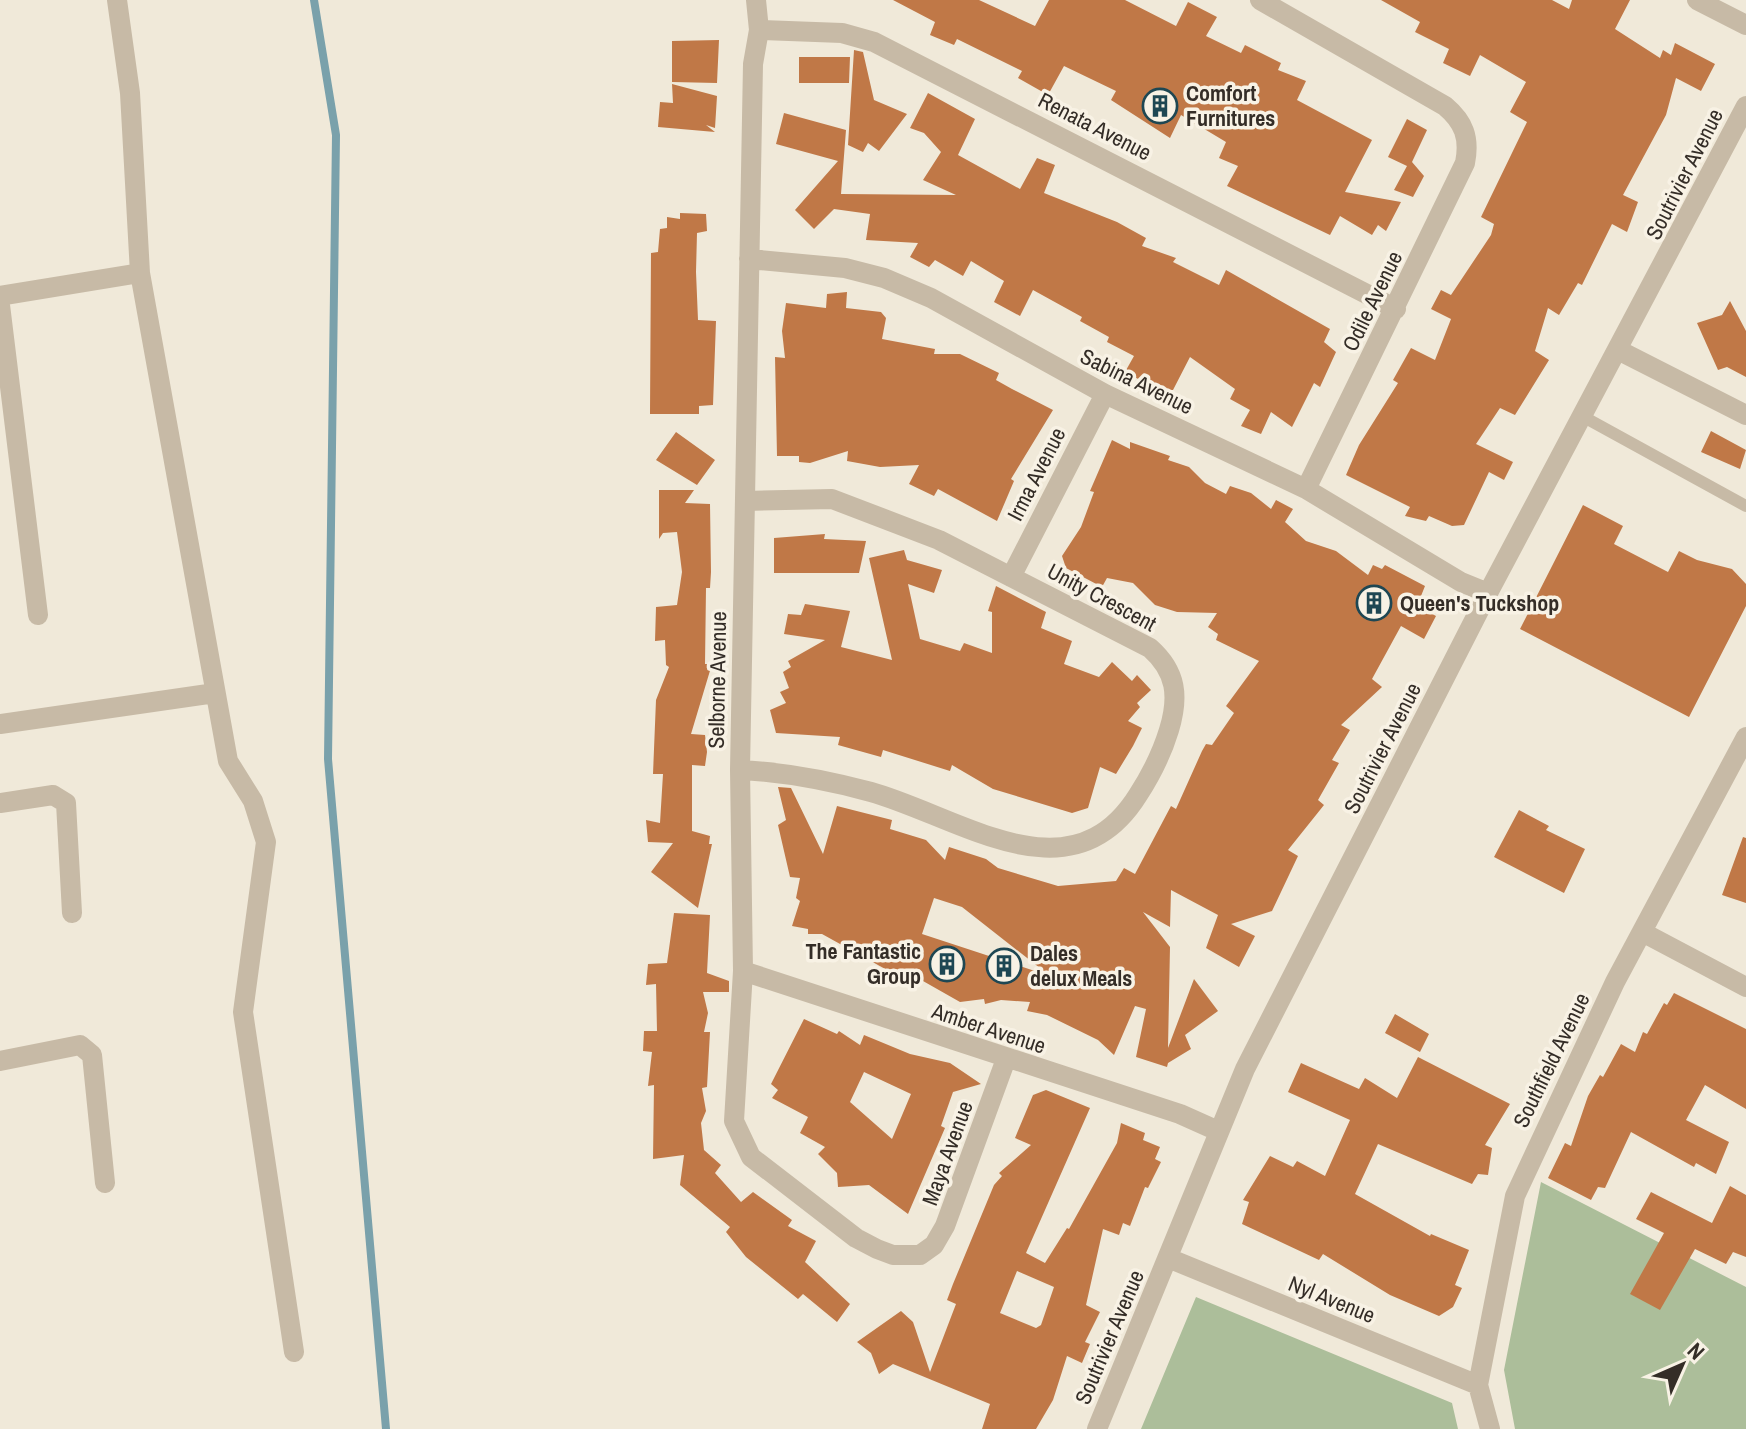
<svg xmlns="http://www.w3.org/2000/svg" width="1746" height="1429" viewBox="0 0 1746 1429" font-family="'Archivo Narrow',sans-serif">
<rect width="100%" height="100%" fill="#f0e9d9"/>
<path fill="#acbe9a" d="M1541 1182 1746 1287V1429H1515L1504 1370Z
M1196 1297 1452 1403 1458 1429H1141Z"/>
<g fill="none" stroke-linecap="round" stroke-linejoin="round">
<path stroke="#7aa1ab" stroke-width="8" d="M314 0 336 135 328 759 386 1429"/>
</g>
<path fill="#c07847" fill-rule="evenodd" d="M893 0H979L1035 26 1049 0H1125L1176 26 1188 2 1217 17 1206 36 1241 53 1245 45 1281 63 1278 70 1306 81 1297 100 1372 140 1345 192 1401 202 1386 231 1378 225 1372 235 1340 216 1330 235 1227 186 1238 166 1219 158 1226 142 1181 115 1170 138 1111 100 1116 91 1064 66 1048 95 1018 78 1022 71 957 39 954 45 930 35 935 22Z
M1381 0H1552L1569 9 1572 0H1630L1615 29 1660 58 1663 50 1671 55 1675 43 1715 64 1701 91 1676 78 1666 115 1623 195 1638 202 1627 232 1612 224 1582 285 1578 283 1559 315 1548 308 1535 351 1549 360 1515 415 1500 408 1476 444 1513 462 1504 480 1489 472 1464 525 1452 526 1429 516 1426 521 1405 516 1410 507 1346 475 1359 445 1398 383 1393 380 1411 348 1435 360 1451 319 1431 309 1441 290 1451 295 1491 235 1494 224 1481 217 1527 122 1510 112 1526 82 1480 55 1470 76 1443 63 1449 49 1415 32 1420 22Z
M719 40 717 83 672 82V41Z
M854 50 863 52 874 100 907 114 879 151 868 143 863 152 848 145Z
M799 57H850L849 83H799Z
M672 84 717 96 715 128 706 125 715 132 658 127 660 102 673 103Z
M928 93 975 119 958 155 1020 189 1037 158 1055 165 1044 193 1117 222 1146 238 1142 246 1176 258 1173 262 1219 285 1226 270 1330 329 1324 342 1336 352 1320 387 1314 383 1292 427 1271 412 1261 434 1241 426 1250 410 1230 399 1235 389 1190 357 1173 390 1157 389 1125 372 1134 356 1107 342 1109 337 1080 321 1082 317 1033 290 1020 316 994 302 1004 281 971 261 963 276 935 260 929 267 910 257 918 243 866 240 870 214 834 209 814 229 795 210 838 161 776 144 784 113 846 130 841 194 956 195 923 180 941 152 924 133 910 128Z
M1407 119 1427 130 1412 162 1424 176 1413 197 1394 190 1407 166 1388 157Z
M680 213 706 214 707 231 697 233 696 272 698 320 716 321 713 405 699 406V414H650L651 253 658 252 660 229 667 228V217L680 219Z
M847 292 846 308 881 312 886 318 882 339 935 349 934 354H960L999 373 996 380 1012 389 1053 410 1011 479 1014 481 997 521 938 489 934 496 909 484 919 465 880 467 847 461 848 451 810 463 799 462V456H777L775 357 785 358 782 331 786 303 826 308 827 294Z
M1730 301 1746 331V377L1727 367 1718 370 1697 323 1722 315Z
M1711 431 1746 450 1740 469 1701 452Z
M676 432 715 460 697 485 656 460Z
M1112 440 1130 449V442L1170 456 1168 460 1189 467 1205 483 1226 494 1230 486 1251 493 1271 509 1276 500 1293 509 1285 522 1306 541 1336 551 1368 575 1373 565 1382 569 1385 565 1425 586 1417 606 1436 616 1424 639 1401 626 1372 679 1382 687 1341 725 1350 730 1332 760 1339 763 1318 800 1324 805 1288 850 1298 856 1272 911 1231 924 1255 936 1239 967 1206 948 1218 915 1171 890 1170 927 1143 912 1170 947 1168 1048 1194 979 1218 1011 1185 1035 1191 1049 1168 1063 1167 1067 1136 1057 1146 1009 1135 1006 1114 1055 1098 1040 1047 1015 1027 1011 1030 1002 1001 1000 985 1004 984 999 960 1002 923 981 887 970 822 934H808V929L792 926 800 901 796 898 800 878 790 877 778 825 786 820 778 787 791 788 823 854 837 806 892 820 890 829 926 840 945 860 949 847 986 859 998 868 1058 886 1116 881 1124 868 1135 874 1171 806 1176 809 1202 751 1206 744 1212 745 1234 713 1226 706 1259 661 1216 640 1218 634 1208 627 1217 613 1177 612 1155 605 1133 583 1107 578 1102 587 1066 568 1062 556 1081 527 1094 492 1090 491ZM934 898 962 907 1050 976 922 934Z
M659 490H694L685 503 710 504 711 572 710 588H706L705 664H712L691 734 705 735 707 752 705 766 692 765V831L710 836 709 844H712L698 908 651 872 673 843 648 842 646 820 660 823 663 774H653L656 700 669 667 666 665 665 640 655 641 656 607 677 605 682 572 677 532 663 533 659 539Z
M1583 505 1623 526 1614 544 1668 572 1679 551 1697 560 1732 569 1746 584V606L1689 717 1520 629Z
M825 534 824 539 866 541 859 573H774V538Z
M904 550 907 560 942 570 934 593 908 584 920 639 960 651 964 643 992 653V612L988 611 996 586 1046 612 1041 628 1072 641 1064 664 1099 677 1112 662 1132 681 1137 675 1151 690 1137 703 1140 707 1128 721 1142 728 1133 746 1116 774 1100 767 1088 808 1072 813 993 789 952 765 950 771 883 750 881 757 838 745 840 737 776 733 770 710 786 703 780 692 789 688 783 672 791 667 788 661 825 640 784 634 788 614 801 615 805 604 850 611 841 647 892 660 869 558Z
M1519 810 1549 826 1546 830 1585 849 1564 893 1494 857Z
M1743 837 1746 838V903L1722 895Z
M674 913 710 915 707 973 729 981V992H703L708 1013 704 1032H710L707 1087 702 1088 706 1111 701 1123 704 1150 721 1165 715 1173 741 1202 753 1192 792 1220 788 1226 816 1241 805 1262 850 1304 837 1322 803 1294 798 1299 746 1257 726 1232 730 1227 680 1185 684 1155 653 1159 654 1085 648 1086 652 1052 643 1051 644 1031H657L656 984 646 985 648 964 667 963Z
M1674 993 1746 1029V1109L1705 1085 1686 1120 1729 1142 1716 1174 1696 1163 1694 1167 1631 1132 1605 1188 1598 1187 1591 1200 1548 1178 1565 1143 1571 1146 1588 1096 1600 1075 1603 1077 1621 1044 1635 1052 1643 1032 1647 1034 1664 1003 1667 1005Z
M1395 1014 1429 1034 1420 1052 1385 1033Z
M804 1019 837 1034 839 1031 860 1045 864 1035 910 1054 950 1063 981 1084 953 1092 941 1126 945 1128 908 1214 869 1185 838 1187 837 1173 818 1154 825 1147 800 1133 808 1117 772 1098 778 1090 771 1084ZM864 1072 911 1094 892 1139 850 1102Z
M1418 1057 1510 1104 1485 1145 1492 1148 1488 1175 1478 1174 1472 1184 1378 1144 1355 1194 1430 1236 1431 1234 1469 1250 1455 1285 1462 1288 1453 1307 1439 1316 1390 1295 1323 1254 1319 1260 1242 1224 1249 1202 1243 1200 1270 1156 1293 1167 1297 1161 1325 1176 1350 1120 1288 1092 1301 1063 1359 1089 1365 1078 1397 1098Z
M1046 1090 1090 1108 1026 1253 1045 1263 1067 1228 1069 1229 1117 1143 1121 1123 1145 1133 1143 1140 1160 1147 1155 1159 1161 1162 1148 1188 1145 1187 1130 1226 1123 1223 1119 1235 1103 1229 1086 1305 1100 1312 1085 1342 1090 1344 1082 1363 1067 1356 1053 1400 1036 1429H982L990 1404 893 1364 879 1374 871 1353 857 1342 901 1311 913 1322 930 1372 956 1304 947 1300 953 1284 994 1185 1002 1176 999 1173 1031 1145 1015 1138 1033 1095ZM1017 1271 1054 1287 1041 1325 1036 1328 1000 1313Z
M1730 1186 1746 1195V1257L1733 1252 1726 1264 1695 1249 1660 1310 1630 1294 1664 1233 1636 1219 1651 1192 1712 1223Z"/>
<g fill="none" stroke-linecap="round" stroke-linejoin="round">
<path stroke="#c7baa6" stroke-width="12" d="M1582 416 1746 506"/>
<path stroke="#c7baa6" stroke-width="20" d="M117 0 130 93 140 273
M756 0 759 30 753 64 740 770 743 971 734 1121 751 1157 856 1238 877 1249 893 1255H920L934 1245 945 1226 1006 1059
M1260 0 1445 106C1464 122 1470 138 1465 163L1306 489
M1697 0 1746 25
M759 30 842 33 874 42 1396 309
M749 259 845 268 884 278 931 298 1105 394 1306 489 1461 582 1488 593
M0 296 140 273 228 761 253 801 266 842 243 1012 294 1352
M0 305 38 615
M1620 351 1746 415
M1011 577 1105 394
M0 724 215 693
M740 770C783 772 830 781 871 792 960 817 1071 902 1138 795 1151 775 1162 753 1169 730 1179 697 1177 672 1150 648L939 540 832 499 745 501
M0 803 53 795 66 803 72 913
M1644 933 1746 987
M743 971 1180 1114 1218 1131
M0 1061 80 1045 92 1055 105 1183
M1168 1258 1478 1385
M1097 1429 1245 1069 1488 593 1746 106
M1490 1429 1478 1385 1515 1196 1615 982 1746 737"/>
</g>
<defs>
<g id="building-ring" transform="scale(1.8)"><circle r="9.5" fill="#f8f2e5" stroke="#1e4753" stroke-width="1.5"/><path d="M-4-6H4V6H1V3H-1V6H-4ZM-2.5-4.3h1.7v1.8h-1.7ZM.8-4.3h1.7v1.8H.8ZM-2.5-1h1.7V.8h-1.7ZM.8-1h1.7V.8H.8Z" fill="#1e4753"/></g>
</defs>
<g fill-rule="evenodd">
<use href="#building-ring" x="1160" y="106"/>
<use href="#building-ring" x="1374" y="603"/>
<use href="#building-ring" x="947" y="964"/>
<use href="#building-ring" x="1004" y="966"/>
</g>
<g text-anchor="middle" stroke-width="7" stroke-linejoin="round" paint-order="stroke">
<g font-size="22" font-weight="bold" fill="#342d27" stroke="#f8f2e5" text-anchor="start">
<text x="1186" y="101">Comfort<tspan x="1186" dy="25">Furnitures</tspan></text>
<text x="1400" y="611">Queen's Tuckshop</text>
<text x="921" y="959" text-anchor="end">The Fantastic<tspan x="921" dy="25">Group</tspan></text>
<text x="1030" y="961">Dales<tspan x="1030" dy="25">delux Meals</tspan></text>
</g>
<g font-size="22" fill="#342d27" stroke="#f8f2e5">
<text transform="translate(1095 126) rotate(27)" y="8">Renata Avenue</text>
<text transform="translate(1684 174) rotate(-63)" y="8">Soutrivier Avenue</text>
<text transform="translate(1372 301) rotate(-64)" y="8">Odile Avenue</text>
<text transform="translate(1137 381) rotate(26)" y="8">Sabina Avenue</text>
<text transform="translate(1036 474) rotate(-63)" y="8">Irma Avenue</text>
<text transform="translate(1102 597) rotate(28)" y="8">Unity Crescent</text>
<text transform="translate(717 680) rotate(-89)" y="8">Selborne Avenue</text>
<text transform="translate(1382 748) rotate(-63)" y="8">Soutrivier Avenue</text>
<text transform="translate(989 1028) rotate(18)" y="8">Amber Avenue</text>
<text transform="translate(1551 1060) rotate(-64)" y="8">Southfield Avenue</text>
<text transform="translate(947 1153) rotate(-70)" y="8">Maya Avenue</text>
<text transform="translate(1332 1299) rotate(22)" y="8">Nyl Avenue</text>
<text transform="translate(1109 1337) rotate(-67)" y="8">Soutrivier Avenue</text>
</g>
</g>
<g transform="translate(1682 1365) rotate(45)" stroke="#f8f2e5" stroke-width="6" paint-order="stroke">
<path d="M0-6L14 30L0 20L-14 30Z" fill="#342d27"/>
<text y="-12" font-size="22" font-weight="bold" text-anchor="middle" fill="#342d27">N</text>
</g>
</svg>
